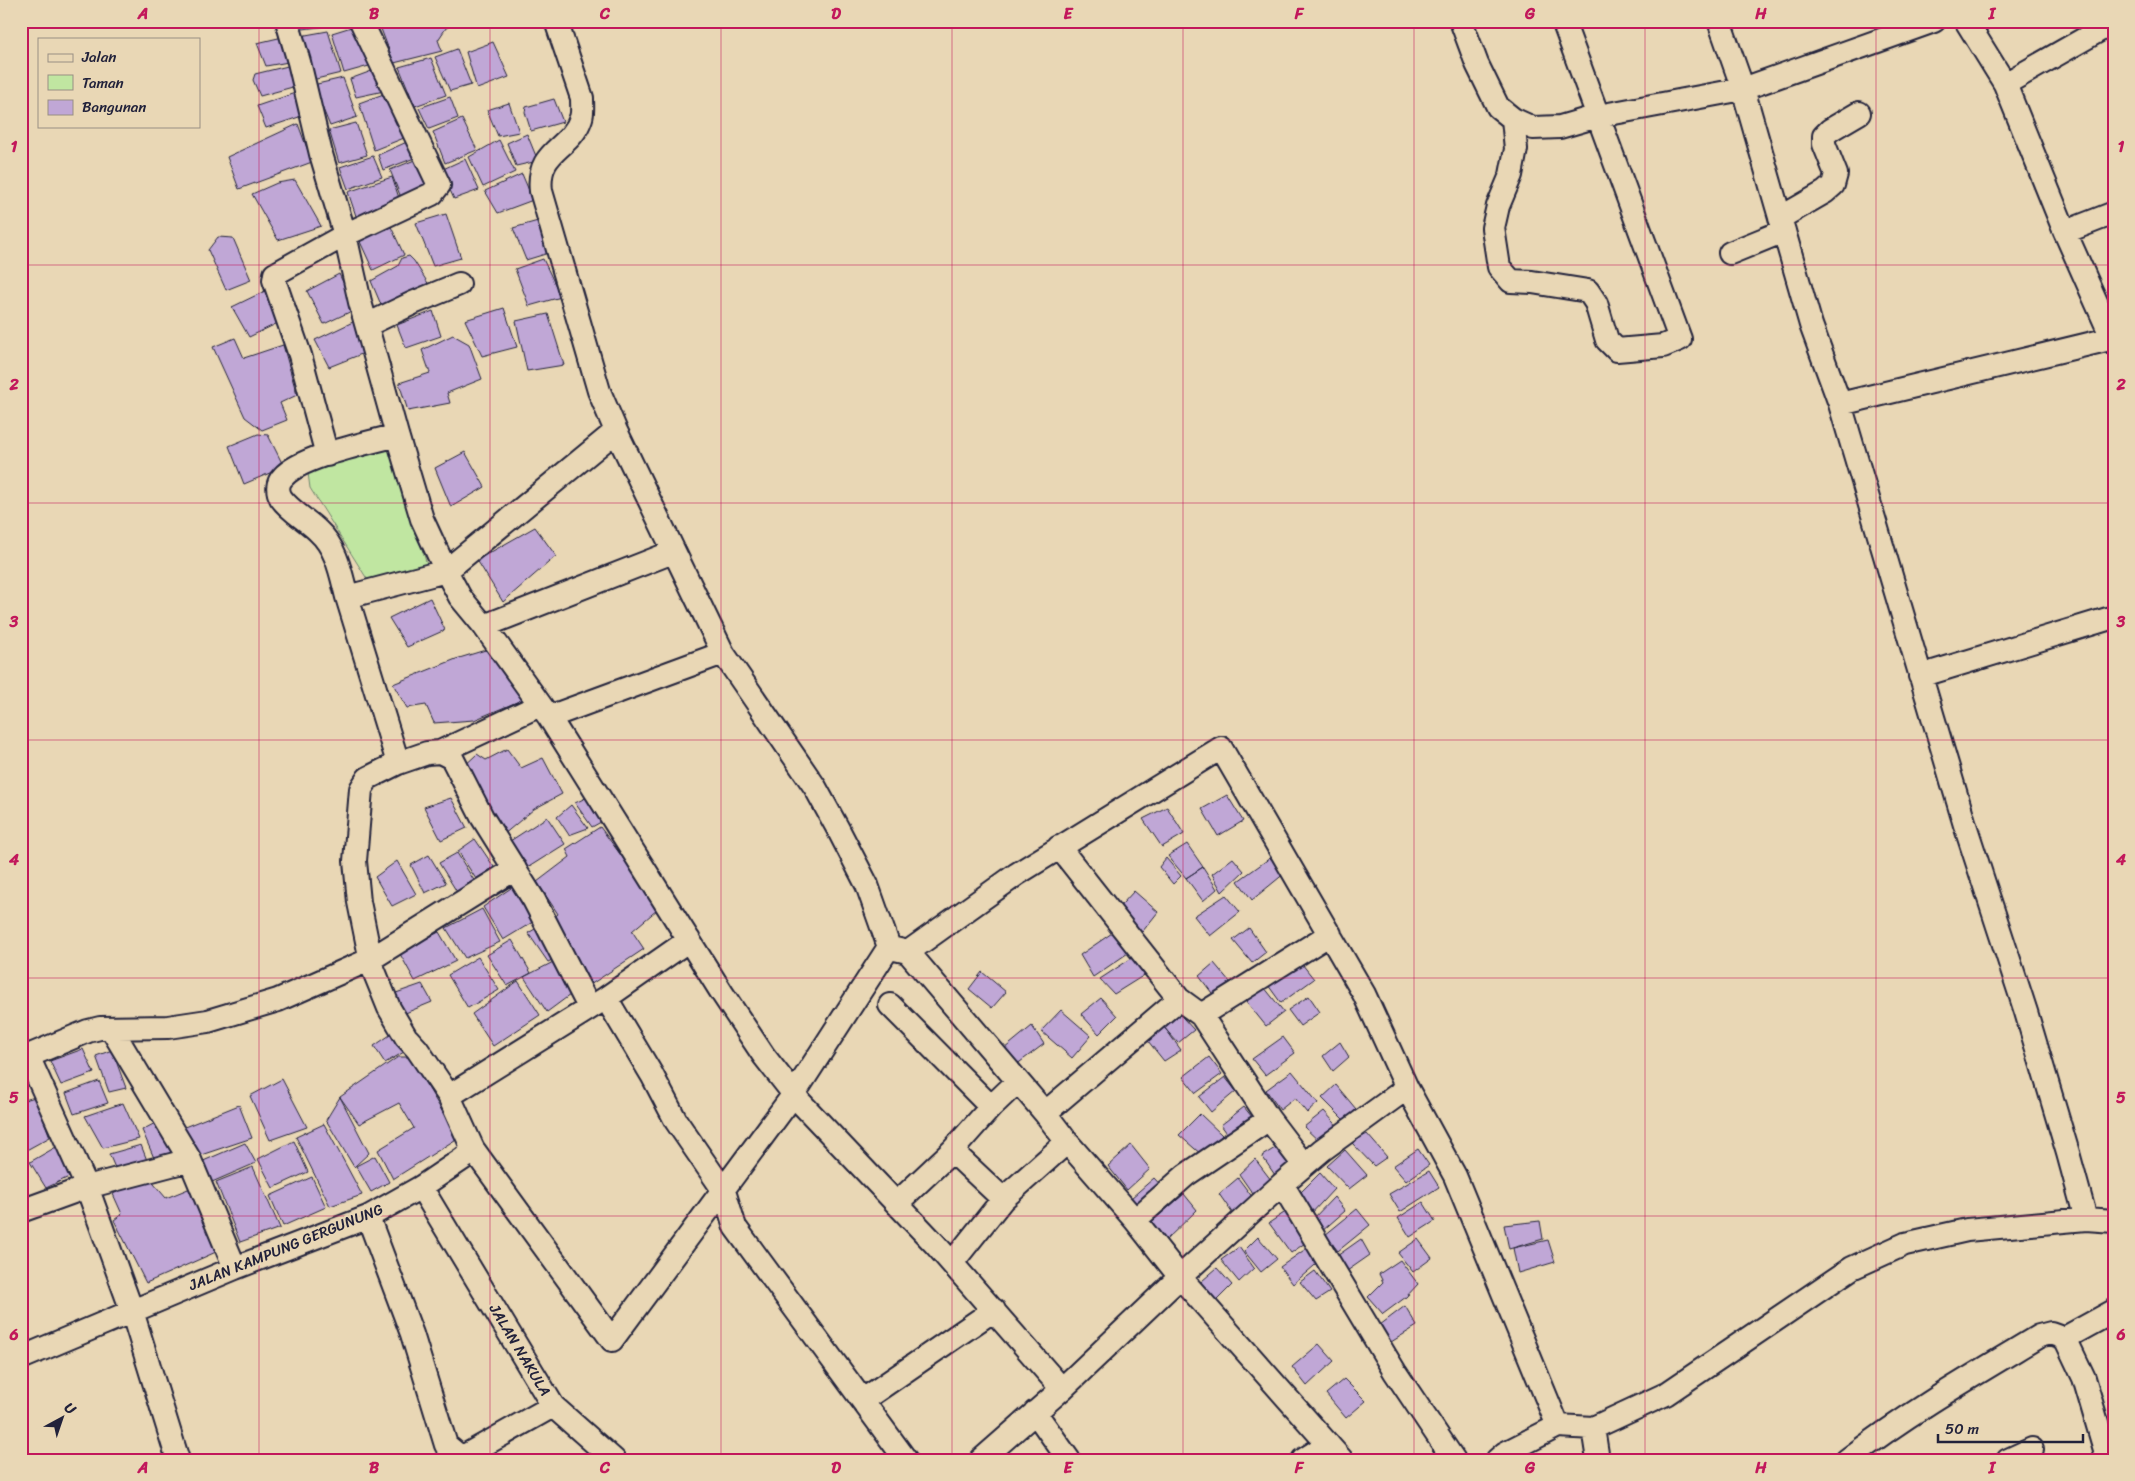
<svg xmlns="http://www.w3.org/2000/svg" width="2135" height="1481" viewBox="0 0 2135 1481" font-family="Sriracha,sans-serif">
<rect width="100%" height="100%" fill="#e9d7b5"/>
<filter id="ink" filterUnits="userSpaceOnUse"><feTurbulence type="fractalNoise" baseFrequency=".02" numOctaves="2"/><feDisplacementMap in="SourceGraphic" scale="10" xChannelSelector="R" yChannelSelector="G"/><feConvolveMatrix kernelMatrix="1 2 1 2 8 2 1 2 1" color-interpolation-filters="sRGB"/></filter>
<g filter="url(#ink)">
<path fill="#c0e6a1" stroke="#71846e" d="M391 443 427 565 369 582 310 488 308 473 341 454Z"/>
<path fill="#c0a7d6" stroke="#22223b" d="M293 21H346L335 25 295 30Z
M378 21H459L446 28 438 40 442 51 394 63Z
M361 24 376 64 344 73 332 33Z
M328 31 341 73 312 80 300 36Z
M287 36 294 61 266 66 257 43Z
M493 42 509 77 477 89 466 52Z
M457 49 471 85 450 91 435 57Z
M431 58 446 95 415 106 399 67Z
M296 64 300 85 260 96 253 80 255 74Z
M377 69 384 91 356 97 350 79Z
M343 78 357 117 330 126 313 85Z
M301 91 308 114 266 128 257 106Z
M389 92 409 136 374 150 359 103Z
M450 97 458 118 429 129 419 108Z
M554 99 563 122 531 131 525 112 526 107Z
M509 103 519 132 498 136 487 110Z
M462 119 477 150 445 163 433 132Z
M356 123 367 155 339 163 329 130Z
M298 124 312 162 239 189 227 157Z
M527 134 538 161 516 166 507 143Z
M499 140 515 172 483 187 469 157Z
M409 141 417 157 383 170 378 155Z
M373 156 382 177 348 189 340 167Z
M422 157 434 185 402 200 390 170Z
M465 159 479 190 454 199 441 170Z
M522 174 533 200 498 213 485 191Z
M392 177 401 204 357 219 348 192Z
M295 180 321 226 278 240 252 194 277 183Z
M446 214 461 258 433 266 416 223Z
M387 218 404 255 373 270 357 235Z
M538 221 552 252 526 260 513 228Z
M218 237 233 238 251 280 226 290 208 250Z
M409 256 414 261 431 288 382 307 371 281 398 266 402 258Z
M543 259 561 297 529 306 515 269Z
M339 274 356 309 324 324 307 291Z
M265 291 280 322 249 337 232 307Z
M504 308 517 347 482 356 465 320Z
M433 311 441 336 406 348 397 325Z
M548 314 564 365 527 371 516 321Z
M355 321 369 351 329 367 315 340Z
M453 335 469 344 482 379 447 393 450 403 408 411 399 383 430 373 422 350Z
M235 338 244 358 283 345 297 395 280 403 287 420 262 430 245 417 213 347Z
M258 434 268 435 284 467 244 484 229 446Z
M465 452 485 487 451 507 435 468Z
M535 527 556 556 503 602 477 560Z
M430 598 445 630 407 647 389 618Z
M492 648 524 699 474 720 434 723 426 705 407 708 393 684 456 659Z
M507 749 521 768 543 758 562 794 534 809 503 835 461 769 477 754 486 760Z
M592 795 608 818 592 827 575 803Z
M1227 795 1243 821 1218 836 1202 809Z
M451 798 467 828 441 840 424 807Z
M571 805 588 828 569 835 557 817Z
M1167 807 1184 834 1162 847 1143 819Z
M547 817 565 844 524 870 507 843Z
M600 827 626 862 634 856 664 904 632 931 644 949 590 985 551 920 558 914 537 882 570 857 566 849Z
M475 839 494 867 476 879 458 851Z
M1187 844 1203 867 1186 878 1168 856Z
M457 853 475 882 457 892 439 863Z
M429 855 446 883 425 893 411 865Z
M1166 858 1181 876 1173 884 1159 867Z
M1233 858 1244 871 1222 892 1212 874Z
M1270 858 1285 873 1252 900 1238 881Z
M397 861 416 894 392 906 375 877Z
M1203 867 1217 889 1203 901 1186 878Z
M517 884 536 920 503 940 483 907Z
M1134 891 1158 912 1139 936 1112 915Z
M1226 895 1240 912 1210 936 1194 916Z
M482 909 500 942 465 958 446 928Z
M544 924 560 956 548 962 528 933Z
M1249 928 1266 952 1252 963 1233 940Z
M1115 931 1131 951 1093 977 1080 955Z
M439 932 456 961 415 981 400 954 406 949Z
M512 940 531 973 507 986 487 955Z
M1141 952 1154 969 1114 994 1100 979Z
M478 957 499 990 468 1008 448 975Z
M559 959 574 992 547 1012 524 977Z
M1214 963 1230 982 1215 997 1199 976Z
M1302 964 1314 979 1281 1003 1268 985Z
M982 972 1006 992 992 1008 969 989Z
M518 981 540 1015 493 1046 472 1014Z
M422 984 432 1002 403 1014 396 993Z
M1264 987 1284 1012 1266 1026 1245 1000Z
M1309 996 1320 1012 1300 1026 1288 1010Z
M1101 998 1117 1016 1099 1034 1081 1014Z
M1174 1008 1194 1030 1178 1043 1159 1022Z
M1061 1010 1091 1036 1072 1058 1041 1031Z
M1162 1024 1181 1050 1164 1061 1144 1036Z
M1032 1026 1044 1044 1016 1065 1004 1049Z
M393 1033 404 1052 385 1063 374 1046Z
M1283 1037 1295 1053 1265 1075 1252 1059Z
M1340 1042 1349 1057 1333 1071 1323 1056Z
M83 1049 94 1073 61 1085 50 1061Z
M112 1050 126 1088 109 1092 96 1056Z
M398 1057H410L458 1138 393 1179 378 1150 414 1128 399 1103 359 1124 340 1097Z
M1209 1057 1222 1074 1196 1093 1183 1077Z
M1292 1071 1318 1103 1307 1113 1295 1098 1280 1110 1266 1090Z
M1225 1077 1236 1091 1211 1112 1199 1097Z
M282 1079 307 1127 270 1140 250 1096Z
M99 1081 108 1103 74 1114 66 1093Z
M1336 1085 1356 1109 1345 1121 1322 1098Z
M35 1097 50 1137 21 1153V1101Z
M340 1097 369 1153 354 1167 326 1120Z
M123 1103 139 1139 103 1148 85 1116Z
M239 1105 252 1138 195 1157 182 1128Z
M1244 1107 1256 1122 1232 1140 1221 1125Z
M1324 1111 1342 1131 1323 1145 1304 1127Z
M1200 1114 1222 1135 1202 1155 1179 1135Z
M163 1119 180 1155 157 1165 142 1130Z
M324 1124 362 1195 330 1206 296 1137Z
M1367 1134 1387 1157 1374 1166 1352 1143Z
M294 1141 308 1172 273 1188 258 1159Z
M245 1143 256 1163 212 1182 201 1162Z
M141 1145 150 1168 119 1177 109 1154Z
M1131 1145 1150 1169 1127 1190 1108 1166Z
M1280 1145 1295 1166 1277 1178 1262 1156Z
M56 1147 73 1175 46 1188 30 1162Z
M1418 1149 1429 1165 1406 1181 1393 1166Z
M1345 1150 1367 1175 1349 1189 1327 1166Z
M375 1156 389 1182 371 1192 356 1166Z
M1255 1159 1271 1180 1255 1197 1239 1174Z
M253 1167 280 1228 240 1242 216 1182Z
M1429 1171 1439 1187 1400 1212 1389 1194Z
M1320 1173 1334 1189 1310 1215 1295 1198Z
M148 1177 166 1198 193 1187 225 1248 146 1283 114 1220 122 1214 113 1194Z
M312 1177 326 1207 283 1226 270 1196Z
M1154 1178 1165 1190 1142 1210 1131 1198Z
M1238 1178 1253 1198 1233 1214 1219 1194Z
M1184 1194 1197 1210 1165 1241 1149 1224Z
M1334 1197 1345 1211 1321 1232 1311 1221Z
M1423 1202 1435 1221 1410 1237 1398 1218Z
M1357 1209 1370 1225 1338 1251 1325 1235Z
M1287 1211 1308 1241 1291 1253 1269 1223Z
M1540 1221 1543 1239 1509 1249 1504 1225Z
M1258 1237 1277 1259 1261 1272 1244 1251Z
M1361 1239 1370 1255 1347 1271 1337 1256Z
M1418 1239 1432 1258 1413 1272 1398 1253Z
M1548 1240 1555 1262 1518 1273 1513 1248Z
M1310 1246 1321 1260 1293 1284 1280 1267Z
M1239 1247 1254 1268 1239 1282 1221 1260Z
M1400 1260 1418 1284 1406 1297 1383 1314 1368 1297 1383 1282 1379 1274Z
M1217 1268 1232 1285 1211 1306 1195 1287Z
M1315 1271 1330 1292 1316 1301 1300 1282Z
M1405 1306 1417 1326 1391 1342 1380 1325Z
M1319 1344 1334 1361 1307 1386 1292 1367Z
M1344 1379 1366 1401 1346 1418 1326 1394Z"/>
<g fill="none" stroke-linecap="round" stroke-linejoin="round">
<g stroke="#22223b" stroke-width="26">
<path id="minor" d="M287 21 299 62 321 154 345 235 360 302 397 435 422 519 446 571 460 597 484 626 549 717 722 993 764 1056 800 1102 935 1244 1062 1389
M556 21 582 98C582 105 583 112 581 118 571 150 536 149 541 191L599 391 616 431 723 653 815 787 838 829 867 885 889 947
M1461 21 1477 64 1498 107 1513 119 1533 128 1560 127 1598 116 1743 89 1934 21
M1719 21 1743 89 1811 325 1840 404 1965 825 2026 1012 2068 1153 2086 1219 2114 1221
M1966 21 2005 84 2065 232 2114 342
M2005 84 2114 22
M1513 119 1516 149 1511 175 1498 206 1493 228 1499 267 1511 281 1532 282 1588 291 1596 303 1607 340 1617 350 1663 346 1680 339 1563 21
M1780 218 1825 192 1833 185 1836 174 1824 144V136L1830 130 1859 113
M2065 232 2114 213
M1730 253 1784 231
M367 325 413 303 459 284
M1840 404 2114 338
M327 455 300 355 274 280 275 274 345 235 432 194 439 185 361 21
M347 597C341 574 337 548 318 531 307 520 290 511 281 498 277 491 277 483 283 477 301 456 369 443 397 435
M484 626 673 552
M1920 676 2114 617
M549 717 723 653
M440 752 540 705
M398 763 427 753 440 752 452 758 482 817 534 900 589 1007
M1059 847 1179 999 1201 1015 1269 1119 1304 1165
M895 949 908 952 1045 1113 1067 1142 1135 1220 1180 1277 1342 1460
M908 952 1017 874 1221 748 1364 994 1407 1088 1455 1176 1558 1426
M606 998 652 1075 676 1121 724 1191 735 1227 906 1460
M890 1005 991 1107
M1201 1015 1330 934
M111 1028 190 1160 235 1268
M28 1056 87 1187 132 1311 178 1460
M21 1059 88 1031 100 1028 168 1027 208 1021 278 1000 371 959 515 869
M449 1096 417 1049 406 1037 389 1008 372 966 359 902 355 861 361 789 368 778 398 763 347 597 446 571 616 431
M1045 1113 1179 999
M473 1149 612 1340 794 1094 889 947
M952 1151 1003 1199
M1282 1184 1395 1372 1454 1460
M897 1203 952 1151 991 1107 1017 1082
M21 1211 87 1187 190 1160
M368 1217 412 1334 446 1445 458 1455H466L553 1406 421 1187
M1135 1220 1186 1175 1269 1119
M952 1263 1003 1199 1067 1142
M2065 1338 2114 1311
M21 1358 235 1268 368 1217 421 1187 464 1158 473 1149 449 1096 606 998 689 940
M863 1400 994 1310
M553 1406 614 1460
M1035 1412 1069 1460
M1593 1428 1598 1460
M981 1460 1062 1389 1180 1277 1282 1184 1322 1150 1407 1088
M1303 1460 1328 1444
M1497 1460 1505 1453 1558 1426 1593 1428 1666 1394 1852 1268 1905 1244 1967 1230 2086 1219
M1847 1460C1908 1413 1974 1375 2039 1336L2051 1333 2065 1338 2084 1378 2108 1460
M2008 1460 2032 1449"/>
</g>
<use href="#minor" stroke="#e9d7b5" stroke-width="22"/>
</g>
</g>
<path fill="none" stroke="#c2185b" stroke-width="1" stroke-opacity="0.55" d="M259 21V1460M490 21V1460M721 21V1460M952 21V1460M1183 21V1460M1414 21V1460M1645 21V1460M1876 21V1460M21 265H2114M21 503H2114M21 740H2114M21 978H2114M21 1216H2114"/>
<g text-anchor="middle" stroke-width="4" stroke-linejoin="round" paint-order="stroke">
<g font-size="15" fill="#22223b" stroke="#e9d7b5">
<text transform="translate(286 1247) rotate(-22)" y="5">JALAN KAMPUNG GERGUNUNG</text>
<text transform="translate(520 1350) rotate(59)" y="5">JALAN NAKULA</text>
</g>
</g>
<rect width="2135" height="1481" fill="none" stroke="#e9d7b5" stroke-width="55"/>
<rect x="38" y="38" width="162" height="90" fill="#e9d7b5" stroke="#998f84"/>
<rect x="48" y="54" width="25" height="8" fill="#e9d7b5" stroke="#998f84"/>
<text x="82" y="62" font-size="15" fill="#22223b">Jalan</text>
<rect x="48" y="75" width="25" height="15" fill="#c0e6a1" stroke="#998f84"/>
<text x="82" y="88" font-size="15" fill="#22223b">Taman</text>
<rect x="48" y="100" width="25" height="15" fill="#c0a7d6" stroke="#998f84"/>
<text x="82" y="112" font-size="15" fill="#22223b">Bangunan</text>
<g transform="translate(62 1418) rotate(40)" stroke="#e9d7b5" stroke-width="4" paint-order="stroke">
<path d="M0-4L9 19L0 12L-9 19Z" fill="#22223b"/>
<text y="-8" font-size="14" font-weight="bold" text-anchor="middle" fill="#22223b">U</text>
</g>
<path d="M1938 1434v8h145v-8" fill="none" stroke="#22223b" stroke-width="2.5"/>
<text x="1945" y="1434" font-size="15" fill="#22223b" stroke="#e9d7b5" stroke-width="4" paint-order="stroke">50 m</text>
<rect x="28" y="28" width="2080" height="1426" fill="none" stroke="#c2185b" stroke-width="2"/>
<g font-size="16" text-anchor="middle" font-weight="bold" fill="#c2185b">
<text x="143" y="19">A</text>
<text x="374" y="19">B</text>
<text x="605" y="19">C</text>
<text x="836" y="19">D</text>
<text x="1068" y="19">E</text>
<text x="1299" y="19">F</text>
<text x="1530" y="19">G</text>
<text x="1761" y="19">H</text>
<text x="1992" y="19">I</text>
<text x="14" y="152">1</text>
<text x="2121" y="152">1</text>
<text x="14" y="390">2</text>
<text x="2121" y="390">2</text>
<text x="14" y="627">3</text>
<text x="2121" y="627">3</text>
<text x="14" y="865">4</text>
<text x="2121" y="865">4</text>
<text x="14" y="1103">5</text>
<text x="2121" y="1103">5</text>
<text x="14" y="1340">6</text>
<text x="2121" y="1340">6</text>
<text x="143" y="1473">A</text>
<text x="374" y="1473">B</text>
<text x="605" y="1473">C</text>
<text x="836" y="1473">D</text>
<text x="1068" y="1473">E</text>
<text x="1299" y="1473">F</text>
<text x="1530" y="1473">G</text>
<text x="1761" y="1473">H</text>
<text x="1992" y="1473">I</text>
</g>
</svg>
